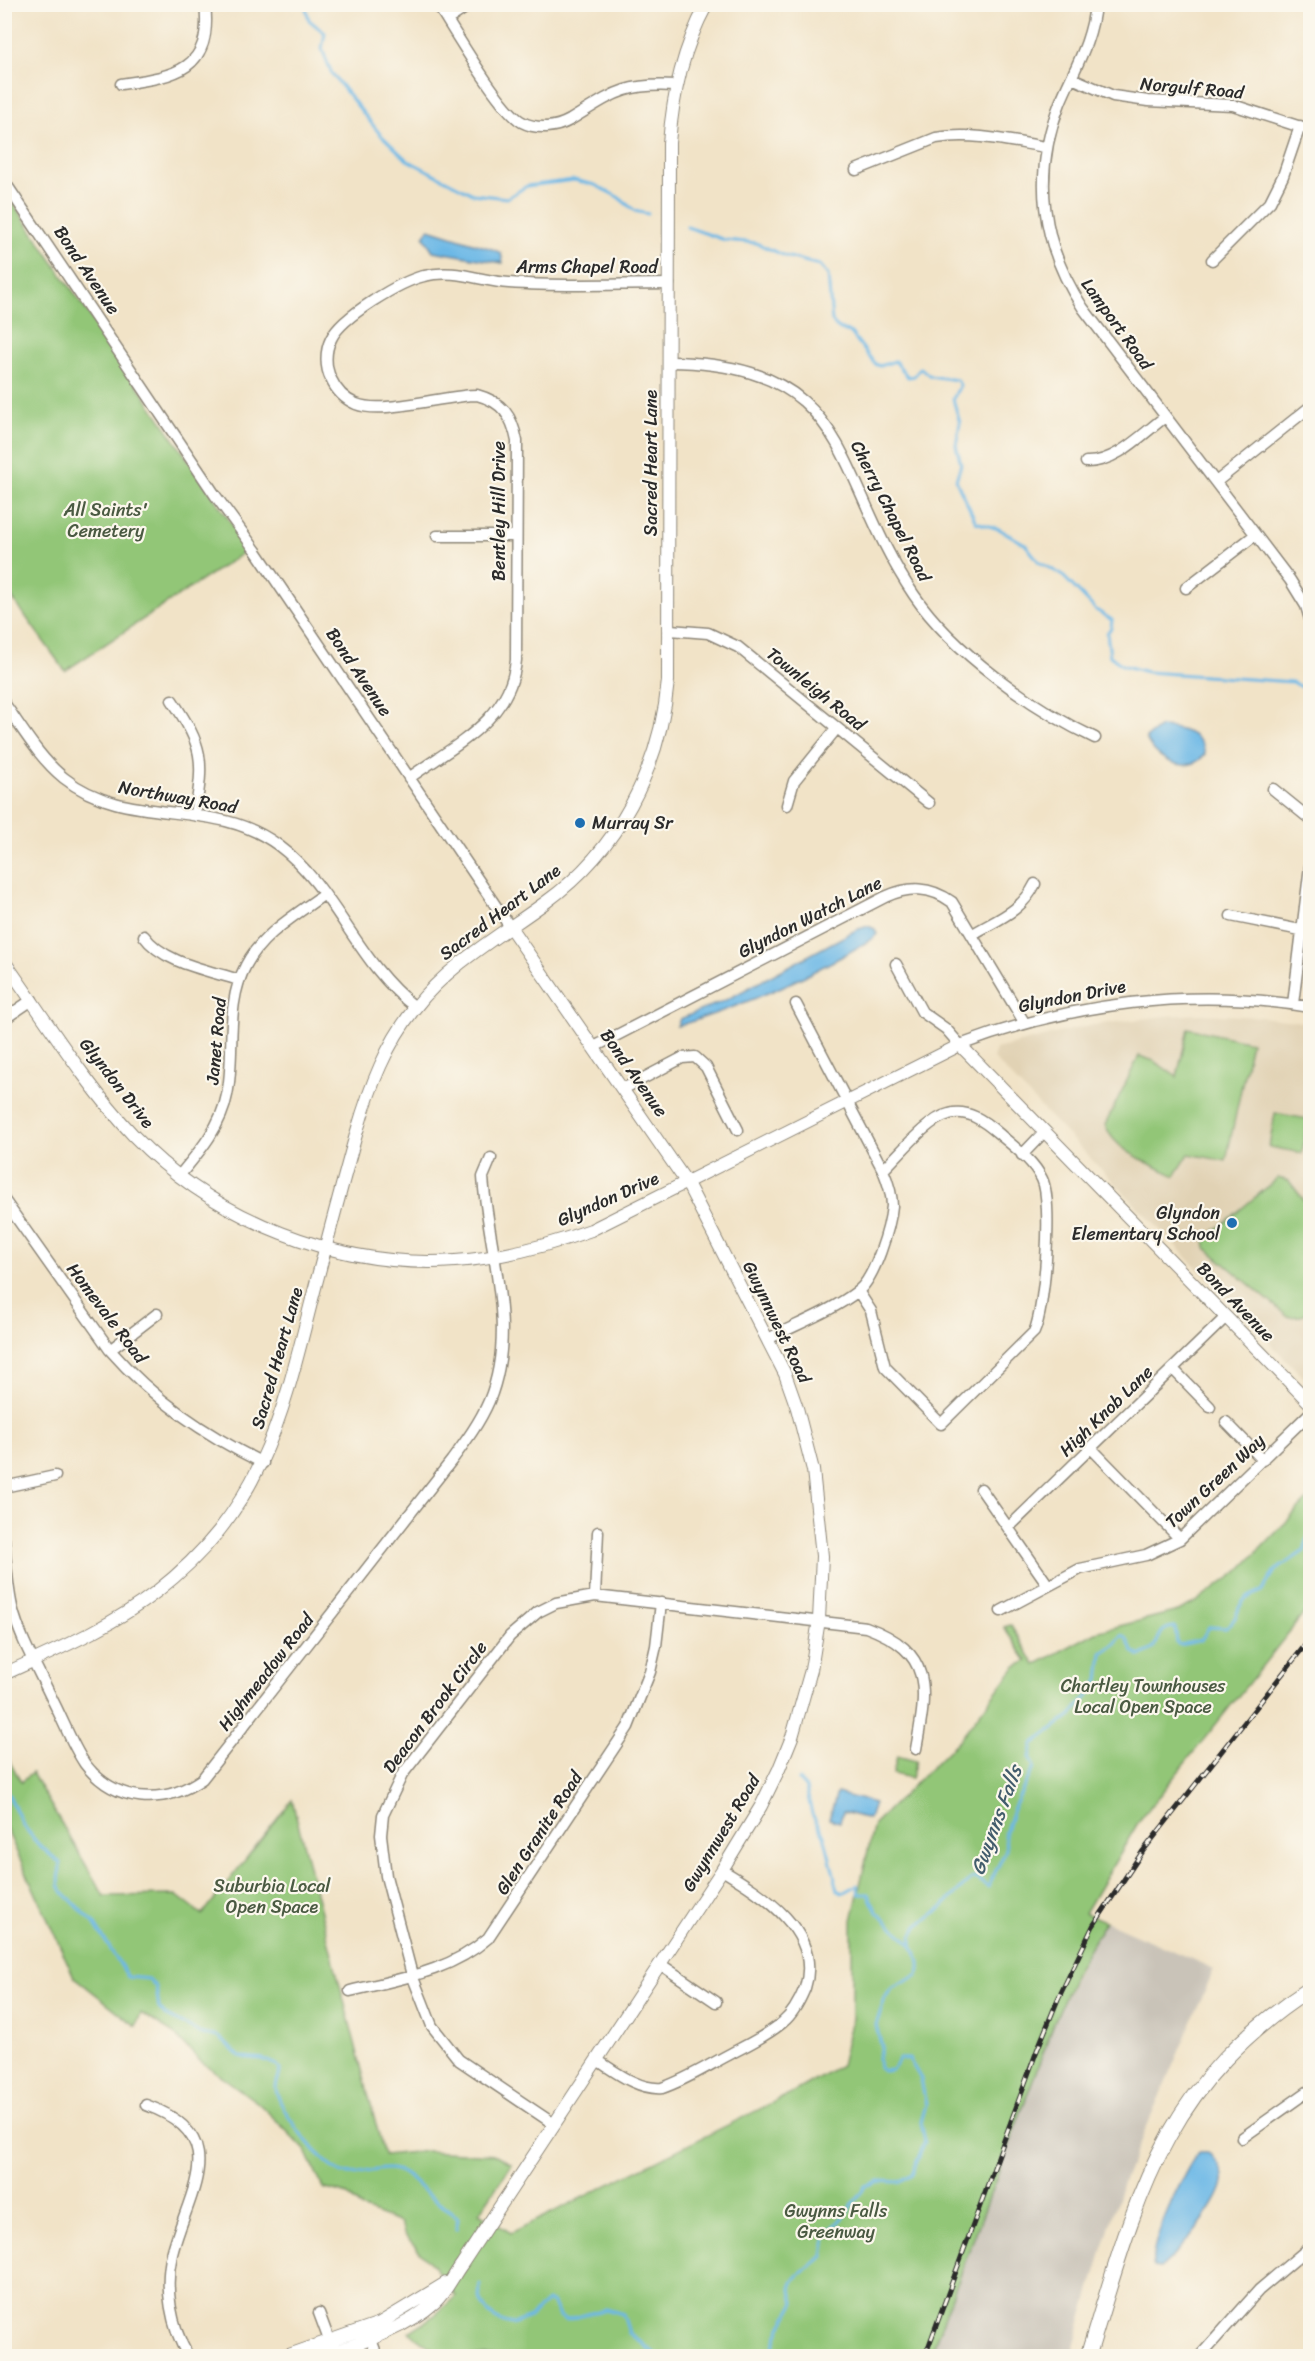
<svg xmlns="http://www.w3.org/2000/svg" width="1315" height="2361" viewBox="0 0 1315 2361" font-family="Sriracha,sans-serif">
<rect width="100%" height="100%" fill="#fbf7ec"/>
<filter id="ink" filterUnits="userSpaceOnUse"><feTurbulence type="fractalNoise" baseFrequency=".0167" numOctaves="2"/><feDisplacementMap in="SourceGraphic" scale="12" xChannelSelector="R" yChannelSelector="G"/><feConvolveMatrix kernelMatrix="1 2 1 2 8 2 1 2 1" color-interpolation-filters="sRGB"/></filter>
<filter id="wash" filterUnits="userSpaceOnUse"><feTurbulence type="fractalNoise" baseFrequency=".008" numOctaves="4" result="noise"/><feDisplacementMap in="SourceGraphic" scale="24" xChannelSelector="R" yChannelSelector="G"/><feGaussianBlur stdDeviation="1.35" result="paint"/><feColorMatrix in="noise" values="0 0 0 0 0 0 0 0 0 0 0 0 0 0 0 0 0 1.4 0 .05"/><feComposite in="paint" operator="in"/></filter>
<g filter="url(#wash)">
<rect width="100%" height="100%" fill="#f1e3c7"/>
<path fill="#e1d2b4" d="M1201 1014 1261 1017 1310 1023V1384L993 1058 996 1049 1086 1026 1165 1016Z"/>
<path fill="#c9c3b8" d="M1105 1921 1214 1969 1122 2185 1071 2356H930L1056 2018 1090 1945Z"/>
<path fill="#92c677" stroke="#5e7851" stroke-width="1.5" d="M13 203 249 549 65 671 5 588 4 208Z
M1188 1028 1251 1042 1226 1161 1189 1154 1175 1176C1151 1164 1114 1151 1105 1125L1139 1056 1154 1061 1177 1077Z
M1275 1113 1308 1119 1302 1153 1269 1147Z
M1278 1178 1289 1181 1310 1208V1310L1301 1316 1288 1317 1206 1248 1205 1239Z
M1310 1497V1606L1139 1821 1085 1913 1105 1921 1077 1969 1056 2018 930 2356H438V2353L409 2332 435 2315 456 2296 434 2267 404 2234 401 2223 361 2208 348 2195 323 2188 306 2151 279 2123 258 2103 199 2060 174 2034 141 2013 136 2026 74 1977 5 1826 4 1752 21 1782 32 1773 104 1896 176 1895 202 1915 292 1800 384 2155 427 2151 496 2155 512 2164 479 2213 511 2233 786 2096 841 2065 852 2018V1920L874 1824 959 1740 1015 1667 1027 1661 1004 1627 1011 1625 1035 1665 1096 1632 1178 1611 1196 1602 1240 1570Z
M897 1756 916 1761 911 1778 893 1774Z"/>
<path fill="#6cb8e6" stroke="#4c7288" stroke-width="1.5" d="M429 229 492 249 501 253 503 263 433 251 424 237Z
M1160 727C1179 728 1202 732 1205 754 1188 777 1155 760 1146 738Z
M868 926 875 929 877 934 872 939C811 976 745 1006 677 1026L680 1019 728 999 856 930Z
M837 1793 874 1803 869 1819 843 1812 840 1822 829 1819Z
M1199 2152H1208C1214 2158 1221 2167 1223 2176 1227 2197 1177 2255 1160 2268L1154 2267C1146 2250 1185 2167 1199 2152Z"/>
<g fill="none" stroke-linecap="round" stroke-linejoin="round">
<path stroke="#6cb8e6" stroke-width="3" d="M305 4 309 20 325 33 322 49 332 74 380 134 407 160 473 194 507 198 527 186 574 180 595 185 618 197 635 211 648 214
M687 227 725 240 756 243 785 256 819 265 828 275 832 321 836 327 851 333 875 364 880 366 895 361 908 377 914 376 921 368 930 376 957 380 960 385 953 399 960 423 956 445 961 464 956 480 976 522 999 529 1025 544 1039 562 1062 575 1096 610 1112 620 1111 628 1107 633 1110 656 1122 665 1147 672 1292 682 1310 691
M799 1780 806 1788 812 1814 824 1835 838 1890 842 1893 857 1885 859 1894H868L877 1912 912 1945
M4 1785 23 1825 38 1844 60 1863 59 1885 62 1891 94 1923 128 1977 149 1979 156 1987 159 2008 165 2015 202 2034 219 2037 240 2057 263 2059 277 2065 280 2070C280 2076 276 2082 276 2088 277 2108 323 2167 343 2173 357 2177 373 2168 389 2169 409 2170 418 2189 433 2199 441 2205 453 2211 458 2219L456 2229
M480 2285C477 2307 491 2320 512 2324L530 2317 547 2301 552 2302 559 2316 566 2320 606 2309 623 2314 629 2333 658 2356
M697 2356 704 2353 711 2356
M771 2356 780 2329 794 2304C794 2299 791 2294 791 2289 793 2273 814 2267 823 2256L826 2235 844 2216 865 2186 879 2181 899 2182 912 2174 925 2141 921 2122 926 2105 921 2079 909 2059H899L892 2070 884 2071 879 2068 878 2058 882 2048 876 2025 885 1998 891 1989 918 1975 920 1970V1962L912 1945V1936L917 1926 940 1909 971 1879 976 1878 988 1887 1006 1850 1005 1834 1013 1809 1034 1767 1030 1758 1033 1744 1071 1715 1094 1689 1099 1680 1102 1653 1115 1644 1122 1635 1126 1637 1132 1651 1140 1656 1153 1649C1161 1638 1158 1628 1175 1627L1177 1643 1180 1645 1201 1640 1209 1627 1226 1628C1247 1610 1228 1604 1262 1591L1275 1571 1304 1551 1310 1532"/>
</g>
</g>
<g filter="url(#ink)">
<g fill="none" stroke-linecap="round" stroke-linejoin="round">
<g stroke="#8e8779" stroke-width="13">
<path id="minor" d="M437 4C454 30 500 110 522 122 537 130 556 128 570 120 613 94 623 83 675 86
M1095 4C1092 42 1074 69 1060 103 1032 174 1041 245 1083 308L1290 580 1306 606 1310 619
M447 20 471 4
M1072 78 1113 96 1148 101 1233 105 1310 130
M121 84C175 76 213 71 205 4
M856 170 936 138C973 132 1009 141 1046 147
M4 181 215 495 256 551 510 927
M1212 260 1270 202 1283 176 1300 126
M669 362C857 364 832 475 914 595 953 652 1033 709 1095 738
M1086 462C1116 463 1142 434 1165 417
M1216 482 1310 407
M437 536H516
M1186 588 1255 535
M670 630 708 633 738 647 929 803
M172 700C204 748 204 759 195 814
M4 703C22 728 39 758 64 778 128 829 212 796 278 845 335 887 356 962 415 1007
M409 778C453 746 511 720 516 660L517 441C512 416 503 402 477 395 445 395 383 415 356 404 344 399 336 390 331 379 325 367 325 351 331 339 341 317 401 281 424 276 454 268 480 281 509 283 562 287 616 284 669 284
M1273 789 1310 819
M787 805 794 781 837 728
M1231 916 1310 932
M973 934C998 919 1022 911 1035 884
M144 936C163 963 208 970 239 980
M896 964 922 1012 946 1029 960 1045C1071 1003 1192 987 1310 1007
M1293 1004 1310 866
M4 1019 32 1000
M594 1047 885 897C909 886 930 886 952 902L1024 1022
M623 1089 682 1058 695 1057 706 1067 738 1130
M1022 1155 1044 1132
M179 1176C199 1152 221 1127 227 1095 236 1052 224 1006 246 965 262 934 296 915 323 895
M4 1200 110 1350C154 1400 204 1434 263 1463
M858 1291 871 1311 885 1367 941 1424 1034 1332C1045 1309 1053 1201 1042 1179 1033 1160 1013 1146 998 1133 984 1121 968 1109 949 1114 927 1119 900 1154 883 1170
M768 1339C797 1324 832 1311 858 1291 875 1278 890 1227 892 1206 892 1193 888 1182 883 1170L796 1004
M110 1350 157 1314
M1173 1369 1210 1407
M1226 1422 1263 1460
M1092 1449 1180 1539
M4 1487 55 1476
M981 1489 1048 1585
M1008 1528 1226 1317
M4 1539C6 1562 7 1585 12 1607 20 1639 38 1669 52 1699 63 1720 72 1745 85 1764 115 1803 163 1806 202 1779L452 1460C466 1441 480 1422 489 1401 519 1328 488 1251 483 1177L491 1158
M595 1596 598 1532
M1001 1611 1080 1569 1146 1555 1180 1539 1310 1413
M660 1964 716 2002
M350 1991C398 1979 450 1972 488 1938L628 1727 650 1672 656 1646 661 1603
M597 2060C616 2072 638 2090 662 2088 686 2080 709 2065 732 2053 749 2044 768 2035 783 2022 793 2014 800 2000 805 1988 823 1932 762 1894 722 1870
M146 2105C235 2137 187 2193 172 2254 164 2288 171 2326 188 2356
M554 2124 459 2060 432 2026 412 1975 386 1876 381 1835 383 1815 402 1775 510 1636 538 1612 556 1603 595 1596 866 1627C934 1652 927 1689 916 1749
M1242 2138 1310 2090
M319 2313 332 2348
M368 2331 377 2356
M1200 2356 1259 2290 1310 2247"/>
</g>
<g stroke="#8e8779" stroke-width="14">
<path id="tertiary" d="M4 961C46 1020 85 1084 134 1136 215 1220 339 1269 455 1261 502 1258 547 1246 591 1230L960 1045 1310 1403
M4 1674C56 1650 111 1627 156 1592 259 1512 281 1423 311 1303 326 1245 341 1188 357 1131 370 1087 386 1044 415 1008 450 963 501 935 546 902 618 850 660 769 668 681L669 143C673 93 683 48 707 4
M286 2356 380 2323 446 2283
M322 2356C360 2343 404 2330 435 2302 446 2292 453 2276 462 2264L722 1870 761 1806 779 1769 792 1737 811 1670 819 1620 822 1556 813 1470 797 1408 785 1374 687 1183 510 927"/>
</g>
<g stroke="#8e8779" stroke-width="17">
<path id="secondary" d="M1088 2356C1137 2197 1161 2086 1310 1989"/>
</g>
<use href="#minor" stroke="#fff" stroke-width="10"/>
<use href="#tertiary" stroke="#fff" stroke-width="12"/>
<use href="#secondary" stroke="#fff" stroke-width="15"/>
<g stroke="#2b2b2b" stroke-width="5">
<path id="rail" d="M925 2356 1036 2053 1058 1999 1093 1926 1143 1851 1310 1639"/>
</g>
<use href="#rail" stroke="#fbf7ec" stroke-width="3" stroke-dasharray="9" stroke-linecap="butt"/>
</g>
</g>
<g fill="#1f6fb2" stroke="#fbf7ec" stroke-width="2">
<circle cx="580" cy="823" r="6"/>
<circle cx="1232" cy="1223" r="6"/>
</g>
<g text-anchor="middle" stroke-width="4.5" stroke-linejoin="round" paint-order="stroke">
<g font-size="18" fill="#2b2b2b" stroke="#fbf7ec">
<text transform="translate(1192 88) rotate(5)" y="6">Norgulf Road</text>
<text x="587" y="273">Arms Chapel Road</text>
<text transform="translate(87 270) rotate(56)" y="6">Bond Avenue</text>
<text transform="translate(1117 324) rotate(54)" y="6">Lamport Road</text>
<text transform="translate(651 463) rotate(-90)" y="6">Sacred Heart Lane</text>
<text transform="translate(499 511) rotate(-90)" y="6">Bentley Hill Drive</text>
<text transform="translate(891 511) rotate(63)" y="6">Cherry Chapel Road</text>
<text transform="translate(359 672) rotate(56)" y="6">Bond Avenue</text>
<text transform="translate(816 689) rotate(39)" y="6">Townleigh Road</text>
<text transform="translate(178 797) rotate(10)" y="6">Northway Road</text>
<text transform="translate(500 912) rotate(-37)" y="6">Sacred Heart Lane</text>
<text transform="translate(810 917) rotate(-27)" y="6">Glyndon Watch Lane</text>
<text transform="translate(1072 996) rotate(-11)" y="6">Glyndon Drive</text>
<text transform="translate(216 1041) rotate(-85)" y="6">Janet Road</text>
<text transform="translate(634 1073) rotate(55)" y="6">Bond Avenue</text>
<text transform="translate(117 1083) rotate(52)" y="6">Glyndon Drive</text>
<text transform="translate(608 1199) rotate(-24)" y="6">Glyndon Drive</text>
<text transform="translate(1236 1302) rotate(46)" y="6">Bond Avenue</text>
<text transform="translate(107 1313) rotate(53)" y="6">Homevale Road</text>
<text transform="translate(777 1322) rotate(64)" y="6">Gwynnwest Road</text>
<text transform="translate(277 1358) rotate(-74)" y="6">Sacred Heart Lane</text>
<text transform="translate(1106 1411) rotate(-44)" y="6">High Knob Lane</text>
<text transform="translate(1215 1481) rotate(-43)" y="6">Town Green Way</text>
<text transform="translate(266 1672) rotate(-52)" y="6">Highmeadow Road</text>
<text transform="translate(435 1707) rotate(-53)" y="6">Deacon Brook Circle</text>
<text transform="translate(539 1833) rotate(-57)" y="6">Glen Granite Road</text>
<text transform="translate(721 1833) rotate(-59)" y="6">Gwynnwest Road</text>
</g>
<g font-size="18" fill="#4a5a42" stroke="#fbf7ec">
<text x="106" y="516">All Saints'<tspan x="106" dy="21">Cemetery</tspan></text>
<text x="1143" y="1692">Chartley Townhouses<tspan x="1143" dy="21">Local Open Space</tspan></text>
<text x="272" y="1892">Suburbia Local<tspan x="272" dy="21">Open Space</tspan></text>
<text x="836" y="2217">Gwynns Falls<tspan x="836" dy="21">Greenway</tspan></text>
</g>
<g font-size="18" fill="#2b2b2b" stroke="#fbf7ec" text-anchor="start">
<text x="592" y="829">Murray Sr</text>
<text x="1220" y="1219" text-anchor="end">Glyndon<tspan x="1220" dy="21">Elementary School</tspan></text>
</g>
<g font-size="20" font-style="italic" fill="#425c6c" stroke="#fbf7ec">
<text transform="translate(996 1820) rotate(-70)" y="7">Gwynns Falls</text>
</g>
</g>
<rect width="1315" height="2361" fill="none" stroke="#fbf7ec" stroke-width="24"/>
</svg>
